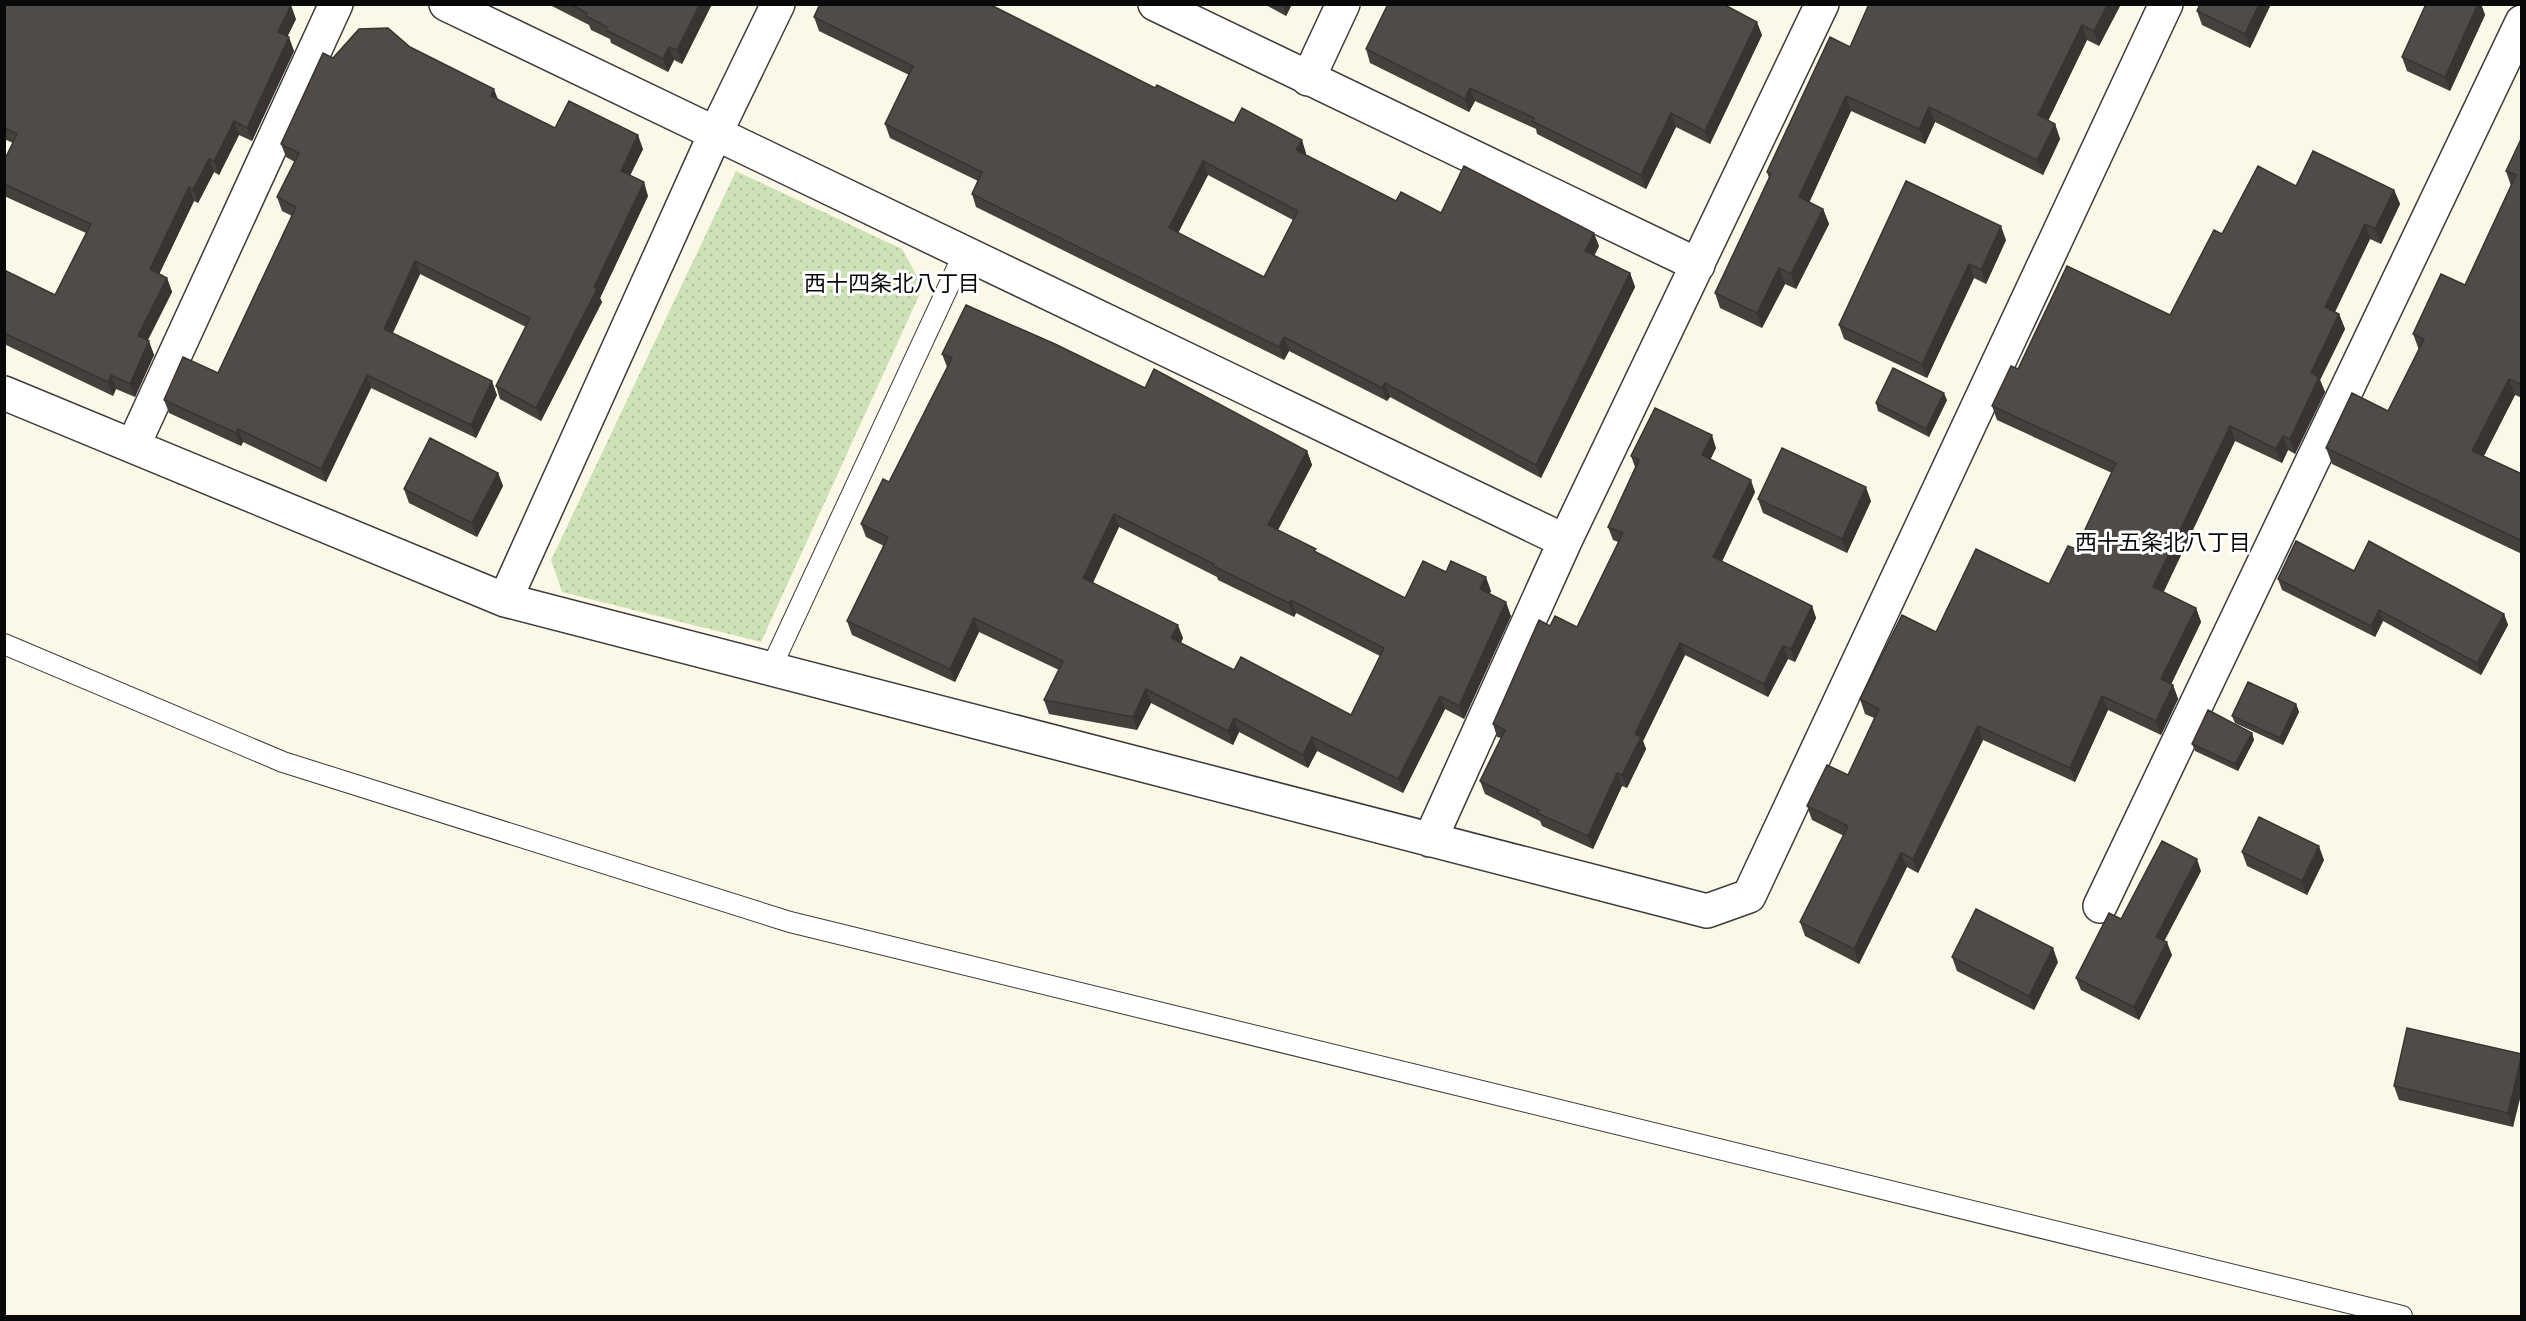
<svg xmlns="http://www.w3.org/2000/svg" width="2526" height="1321" viewBox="0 0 2526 1321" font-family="'Playfair Display','Noto Sans JP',serif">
<defs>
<pattern id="green-dots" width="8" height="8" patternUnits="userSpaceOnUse" patternTransform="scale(1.5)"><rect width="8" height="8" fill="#cee2b7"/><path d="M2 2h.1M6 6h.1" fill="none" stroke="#b0c19c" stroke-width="1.8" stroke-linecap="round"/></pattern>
</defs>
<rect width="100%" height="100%" fill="#fcf8e8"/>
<path fill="url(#green-dots)" d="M736 171 902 249 923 287 761 642 562 592 551 560Z"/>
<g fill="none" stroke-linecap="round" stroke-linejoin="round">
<g stroke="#3c3c3c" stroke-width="22">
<path id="lane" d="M4 644 283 762 790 922 2402 1316
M771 668 964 253"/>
</g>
<g stroke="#3c3c3c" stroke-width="36">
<path id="street" d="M446 4 1565 541
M1155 4 1698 265
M1308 79 1343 4
M4 393 505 600 1707 911 1749 896 2166 4
M133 446 336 4
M505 600 716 132 778 4
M1430 840 1565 541 1822 4
M2100 906 2522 22"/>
</g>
<use href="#lane" stroke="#fff" stroke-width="20"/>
<use href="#street" stroke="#fff" stroke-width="33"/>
</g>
<path fill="#46403d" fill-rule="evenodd" d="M4 4 296 19 287 36 294 51 252 141 239 135 219 175 214 172 198 203 194 201 159 274 167 278 172 292 148 340 154 355 135 397 116 389 113 396 4 344V270L55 295 86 233 4 196V161L13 143 4 139Z
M548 4H712L682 64 674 60 668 72 611 43 610 39 591 30 589 25Z
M1264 4H1292L1286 16Z
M2121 4 2099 46 2087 40 2048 121 2055 124 2060 139 2043 175 1935 122 1925 144 1851 111 1809 202 1823 209 1829 224 1796 289 1785 284 1762 328 1720 308 1715 293 1769 178 1767 172 1850 47Z
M2200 4H2271L2250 48 2202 25 2197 11Z
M2426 4H2481L2485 15 2450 91 2407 71 2402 57Z
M814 17 1155 88 1234 123 1306 153 1305 155 1396 201 1441 213 1599 246 1594 256 1630 273 1635 287 1541 478 1390 397 1387 401 1289 351 1284 360 976 207 972 194 978 181 890 138 885 124 909 75 819 31ZM1208 175 1293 220 1264 277 1178 233Z
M1762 35 1710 144 1676 127 1646 189 1537 134 1536 129 1475 101 1469 112 1370 63 1366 49Z
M410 47 498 100 555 128 643 149 630 176 648 196 600 298 602 302 541 421 500 399 496 386 526 327 420 274 393 333 497 395 476 438 371 388 326 482 243 442 241 446 169 413 164 400 218 373 292 216 282 211 277 197 295 162 286 157 281 144 333 58Z
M2522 137V398L2515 395 2484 456 2522 474V554L2332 464 2326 448 2388 411 2419 350 2413 334 2465 285 2511 186 2506 171Z
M2296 186 2394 190 2400 204 2381 244 2370 239 2335 312 2339 314 2345 329 2320 380 2325 392 2295 454 2288 450 2282 463 2235 441 2163 592 2196 608 2201 622 2171 684 2173 685 2178 699 2161 735 2108 710 2075 782 1983 740 1918 873 1907 867 1859 964 1805 936 1800 922 1844 836 1812 820 1807 806 1848 775 1874 718 1865 714 1860 699 1936 632 2049 584 2076 549 2112 473 1997 420 1992 406 2018 369 2170 315 2222 234Z
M2006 240 1986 284 1974 278 1927 378 1844 339 1839 325Z
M942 354 1145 388 1307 451 1312 465 1278 530 1317 553 1405 598 1446 572 1491 591 1489 594 1511 616 1464 719 1445 709 1403 793 1317 751 1308 768 1239 732 1233 745 1151 703 1137 730 1049 714 1044 700 1059 670 979 632 955 682 852 635 847 621 884 546 866 537 861 524 889 482 947 367ZM1119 527 1217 577 1218 580 1294 617 1296 613 1380 656 1351 715 1234 670 1181 643 1183 638 1093 583Z
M1947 400 1929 437 1878 411 1876 403Z
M1716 448 1710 460 1755 492 1722 561 1812 606 1816 618 1795 662 1788 659 1768 697 1685 655 1643 741 1646 749 1627 788 1622 786 1593 849 1542 826 1540 821 1485 794 1480 781 1501 738 1497 737 1493 724 1550 626 1577 627 1618 542 1613 540 1608 527 1635 467 1631 456Z
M498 473 503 486 477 537 409 503 404 489Z
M1758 499 1871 501 1847 553 1763 513Z
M2354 571 2504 614 2508 625 2481 675 2383 621 2375 637 2282 590 2278 579Z
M2296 704 2299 712 2283 745 2235 723 2232 716Z
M2252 733 2254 740 2238 771 2195 751 2192 744Z
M2242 852 2324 860 2307 895 2247 866Z
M2201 871 2164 941 2172 955 2139 1020 2081 990 2076 978 2121 919Z
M1952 957 2058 962 2034 1010 1957 971Z
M2522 1054 2513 1127 2399 1100 2394 1086Z"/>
<path fill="#393432" d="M700 4H712L682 64 677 50Z
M1282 4H1292L1286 16Z
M2108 4H2121L2099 46 2094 31Z
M2259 4H2271L2250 48 2245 34Z
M2478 4H2481L2485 15 2450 91 2445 77Z
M291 5 296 19 283 46 278 32Z
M1757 22 1762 35 1710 144 1705 131Z
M2082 25 2087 40 2043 131 2038 115Z
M289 37 294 51 252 141 247 128Z
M669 47 674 60 668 72 663 59Z
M1470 88 1475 101 1469 112 1465 99Z
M494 89 499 102 491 96Z
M1846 96 1851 111 1805 212 1799 197Z
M1929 107 1935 122 1925 144 1919 129Z
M1671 113 1676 127 1646 189 1641 175Z
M234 121 239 135 219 175 214 161Z
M2055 124 2060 139 2043 175 2037 160Z
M638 135 643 149 625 185 621 171Z
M1302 140 1306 153 1301 164 1296 150Z
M209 159 214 172 198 203 193 190Z
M1203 161 1208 175 1174 241 1169 228Z
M644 182 648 196 600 298 602 302 541 421 536 408Z
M189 187 194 201 155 283 150 269Z
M2394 190 2400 204 2381 244 2375 229Z
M1823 209 1829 224 1796 289 1791 274Z
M2365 224 2370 239 2330 322 2325 307Z
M2001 226 2006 240 1986 284 1981 270Z
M1594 233 1599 246 1590 264 1585 251Z
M415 261 420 274 388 342 384 329Z
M1969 264 1974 278 1927 378 1922 364Z
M1779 268 1785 284 1762 328 1757 313Z
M1630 273 1635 287 1541 478 1536 465Z
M167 278 172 292 143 349 138 336Z
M2339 314 2345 329 2320 380 2325 392 2295 454 2290 439 2311 373Z
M1284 337 1289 351 1284 360 1279 347Z
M149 341 154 355 135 397 130 384Z
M111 375 116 389 113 396 108 382Z
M367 375 371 388 326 482 321 469Z
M2509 379 2515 395 2478 467 2472 451Z
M492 381 497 395 476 438 471 425Z
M1385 383 1390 397 1387 401 1382 388Z
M1944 393 1947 400 1929 437 1926 429Z
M2230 426 2235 441 2159 602 2153 587Z
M238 429 243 442 241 446 236 433Z
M1712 435 1716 448 1706 468 1702 455Z
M2283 436 2288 450 2282 463 2276 449Z
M1307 451 1312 465 1273 539 1268 525Z
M498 473 503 486 477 537 472 523Z
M1751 480 1755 492 1718 570 1713 557Z
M1866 487 1871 501 1847 553 1842 539Z
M1114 514 1119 527 1088 591 1083 578Z
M1486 577 1491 591 1485 603 1480 589Z
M1291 600 1296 613 1294 617 1289 603Z
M1506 602 1511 616 1464 719 1459 706Z
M1812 606 1816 618 1795 662 1791 649Z
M2196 608 2201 622 2167 693 2161 679Z
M2379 610 2383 621 2375 637 2371 626Z
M2504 614 2508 625 2481 675 2477 663Z
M974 618 979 632 955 682 950 669Z
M1178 625 1183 638 1176 652 1171 638Z
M1680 643 1685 655 1643 741 1646 749 1627 788 1622 775 1635 734Z
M1783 646 1788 659 1768 697 1764 684Z
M2173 685 2178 699 2161 735 2156 721Z
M1146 689 1151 703 1137 730 1133 717Z
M1440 696 1445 709 1403 793 1398 779Z
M2102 696 2108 710 2075 782 2070 768Z
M2296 704 2299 712 2283 745 2280 738Z
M1234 718 1239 732 1233 745 1228 731Z
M1978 726 1983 740 1918 873 1913 859Z
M2252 733 2254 740 2238 771 2235 764Z
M1312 737 1317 751 1308 768 1303 755Z
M1617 773 1622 786 1593 849 1588 836Z
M2319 846 2324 860 2307 895 2302 881Z
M1901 853 1907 867 1859 964 1854 949Z
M2197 859 2201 871 2160 949 2156 937Z
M2167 942 2172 955 2139 1020 2134 1007Z
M2053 948 2058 962 2034 1010 2029 996Z
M2522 1055V1091L2513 1127 2508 1113Z"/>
<path fill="#514b47" stroke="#393432" stroke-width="1.5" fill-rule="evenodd" d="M4 4 291 5 278 32 289 37 247 128 234 121 214 161 209 159 193 190 189 187 150 269 167 278 138 336 149 341 130 384 111 375 108 382 4 333V270L55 295 91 224 4 184V161L17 134 4 127Z
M570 4H700L677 50 669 47 663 59 606 30 607 27 586 16 587 13Z
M820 4H989L1155 88 1157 85 1234 123 1242 108 1302 140 1296 150 1396 201 1401 192 1441 213 1464 166 1594 233 1585 251 1630 273 1536 465 1385 383 1382 388 1284 337 1279 347 972 194 982 172 885 124 913 66 814 17ZM1203 161 1298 211 1264 277 1169 228Z
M1388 4H1723L1757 22 1705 131 1671 113 1641 175 1532 121 1534 118 1470 88 1465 99 1366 49Z
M1869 4H2108L2094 31 2082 25 2038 115 2055 124 2037 160 1929 107 1919 129 1846 96 1799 197 1823 209 1791 274 1779 268 1757 313 1715 293 1771 174 1767 172 1830 37 1850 47Z
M2200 4H2259L2245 34 2197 11Z
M2426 4H2478L2445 77 2402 57Z
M388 28 410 47 494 89 491 96 555 128 569 101 638 135 621 171 644 182 594 287 597 289 536 408 496 386 530 318 415 261 384 329 492 381 471 425 367 375 321 469 238 429 236 433 164 400 183 357 218 373 296 207 277 197 299 153 281 144 323 53 333 58 359 29Z
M2522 137V385L2509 379 2472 451 2522 474V541L2326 448 2352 393 2388 411 2424 339 2413 334 2441 274 2465 285 2516 175 2506 171Z
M2313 151 2394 190 2375 229 2365 224 2325 307 2339 314 2311 373 2319 377 2290 439 2283 436 2276 449 2230 426 2153 587 2196 608 2161 679 2173 685 2156 721 2102 696 2070 768 1978 726 1913 859 1901 853 1854 949 1800 922 1848 826 1807 806 1827 765 1848 775 1879 709 1860 699 1902 615 1936 632 1976 549 2049 584 2068 546 2076 549 2116 463 1992 406 2011 366 2018 369 2067 266 2170 315 2214 230 2222 234 2258 166 2296 186Z
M1906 181 2001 226 1981 270 1969 264 1922 364 1839 325Z
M966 305 1055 344 1145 388 1154 369 1307 451 1268 525 1316 549 1314 551 1405 598 1423 561 1446 572 1451 561 1486 577 1480 589 1506 602 1459 706 1440 696 1398 779 1312 737 1303 755 1234 718 1228 731 1146 689 1133 717 1044 700 1063 661 974 618 950 669 847 621 888 537 861 524 883 479 889 482 952 358 942 354ZM1114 514 1214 564 1213 566 1289 603 1291 600 1384 648 1351 715 1241 657 1234 670 1171 638 1178 625 1083 578Z
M1893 368 1944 393 1926 429 1876 403Z
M1655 408 1712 435 1702 455 1751 480 1713 557 1812 606 1791 649 1783 646 1764 684 1680 643 1635 734 1641 737 1622 775 1617 773 1588 836 1537 813 1539 810 1480 781 1505 730 1493 724 1539 620 1550 626 1555 616 1577 627 1623 533 1608 527 1639 460 1631 456Z
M430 438 498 473 472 523 404 489Z
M1782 448 1866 487 1842 539 1758 499Z
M2296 541 2354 571 2369 541 2504 614 2477 663 2379 610 2371 626 2278 579Z
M2248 682 2296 704 2280 738 2232 716Z
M2208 710 2252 733 2235 764 2192 744Z
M2259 817 2319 846 2302 881 2242 852Z
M2162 841 2197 859 2156 937 2167 942 2134 1007 2076 978 2109 913 2121 919Z
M1976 909 2053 948 2029 996 1952 957Z
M2407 1028 2522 1054 2508 1113 2394 1086Z"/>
<g text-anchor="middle" stroke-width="6" stroke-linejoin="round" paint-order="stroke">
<g font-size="22" fill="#090909" stroke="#fff">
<text x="892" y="291">西十四条北八丁目</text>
<text x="2163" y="550">西十五条北八丁目</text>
</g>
</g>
<rect width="2526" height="1321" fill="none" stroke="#090909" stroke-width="12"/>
</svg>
